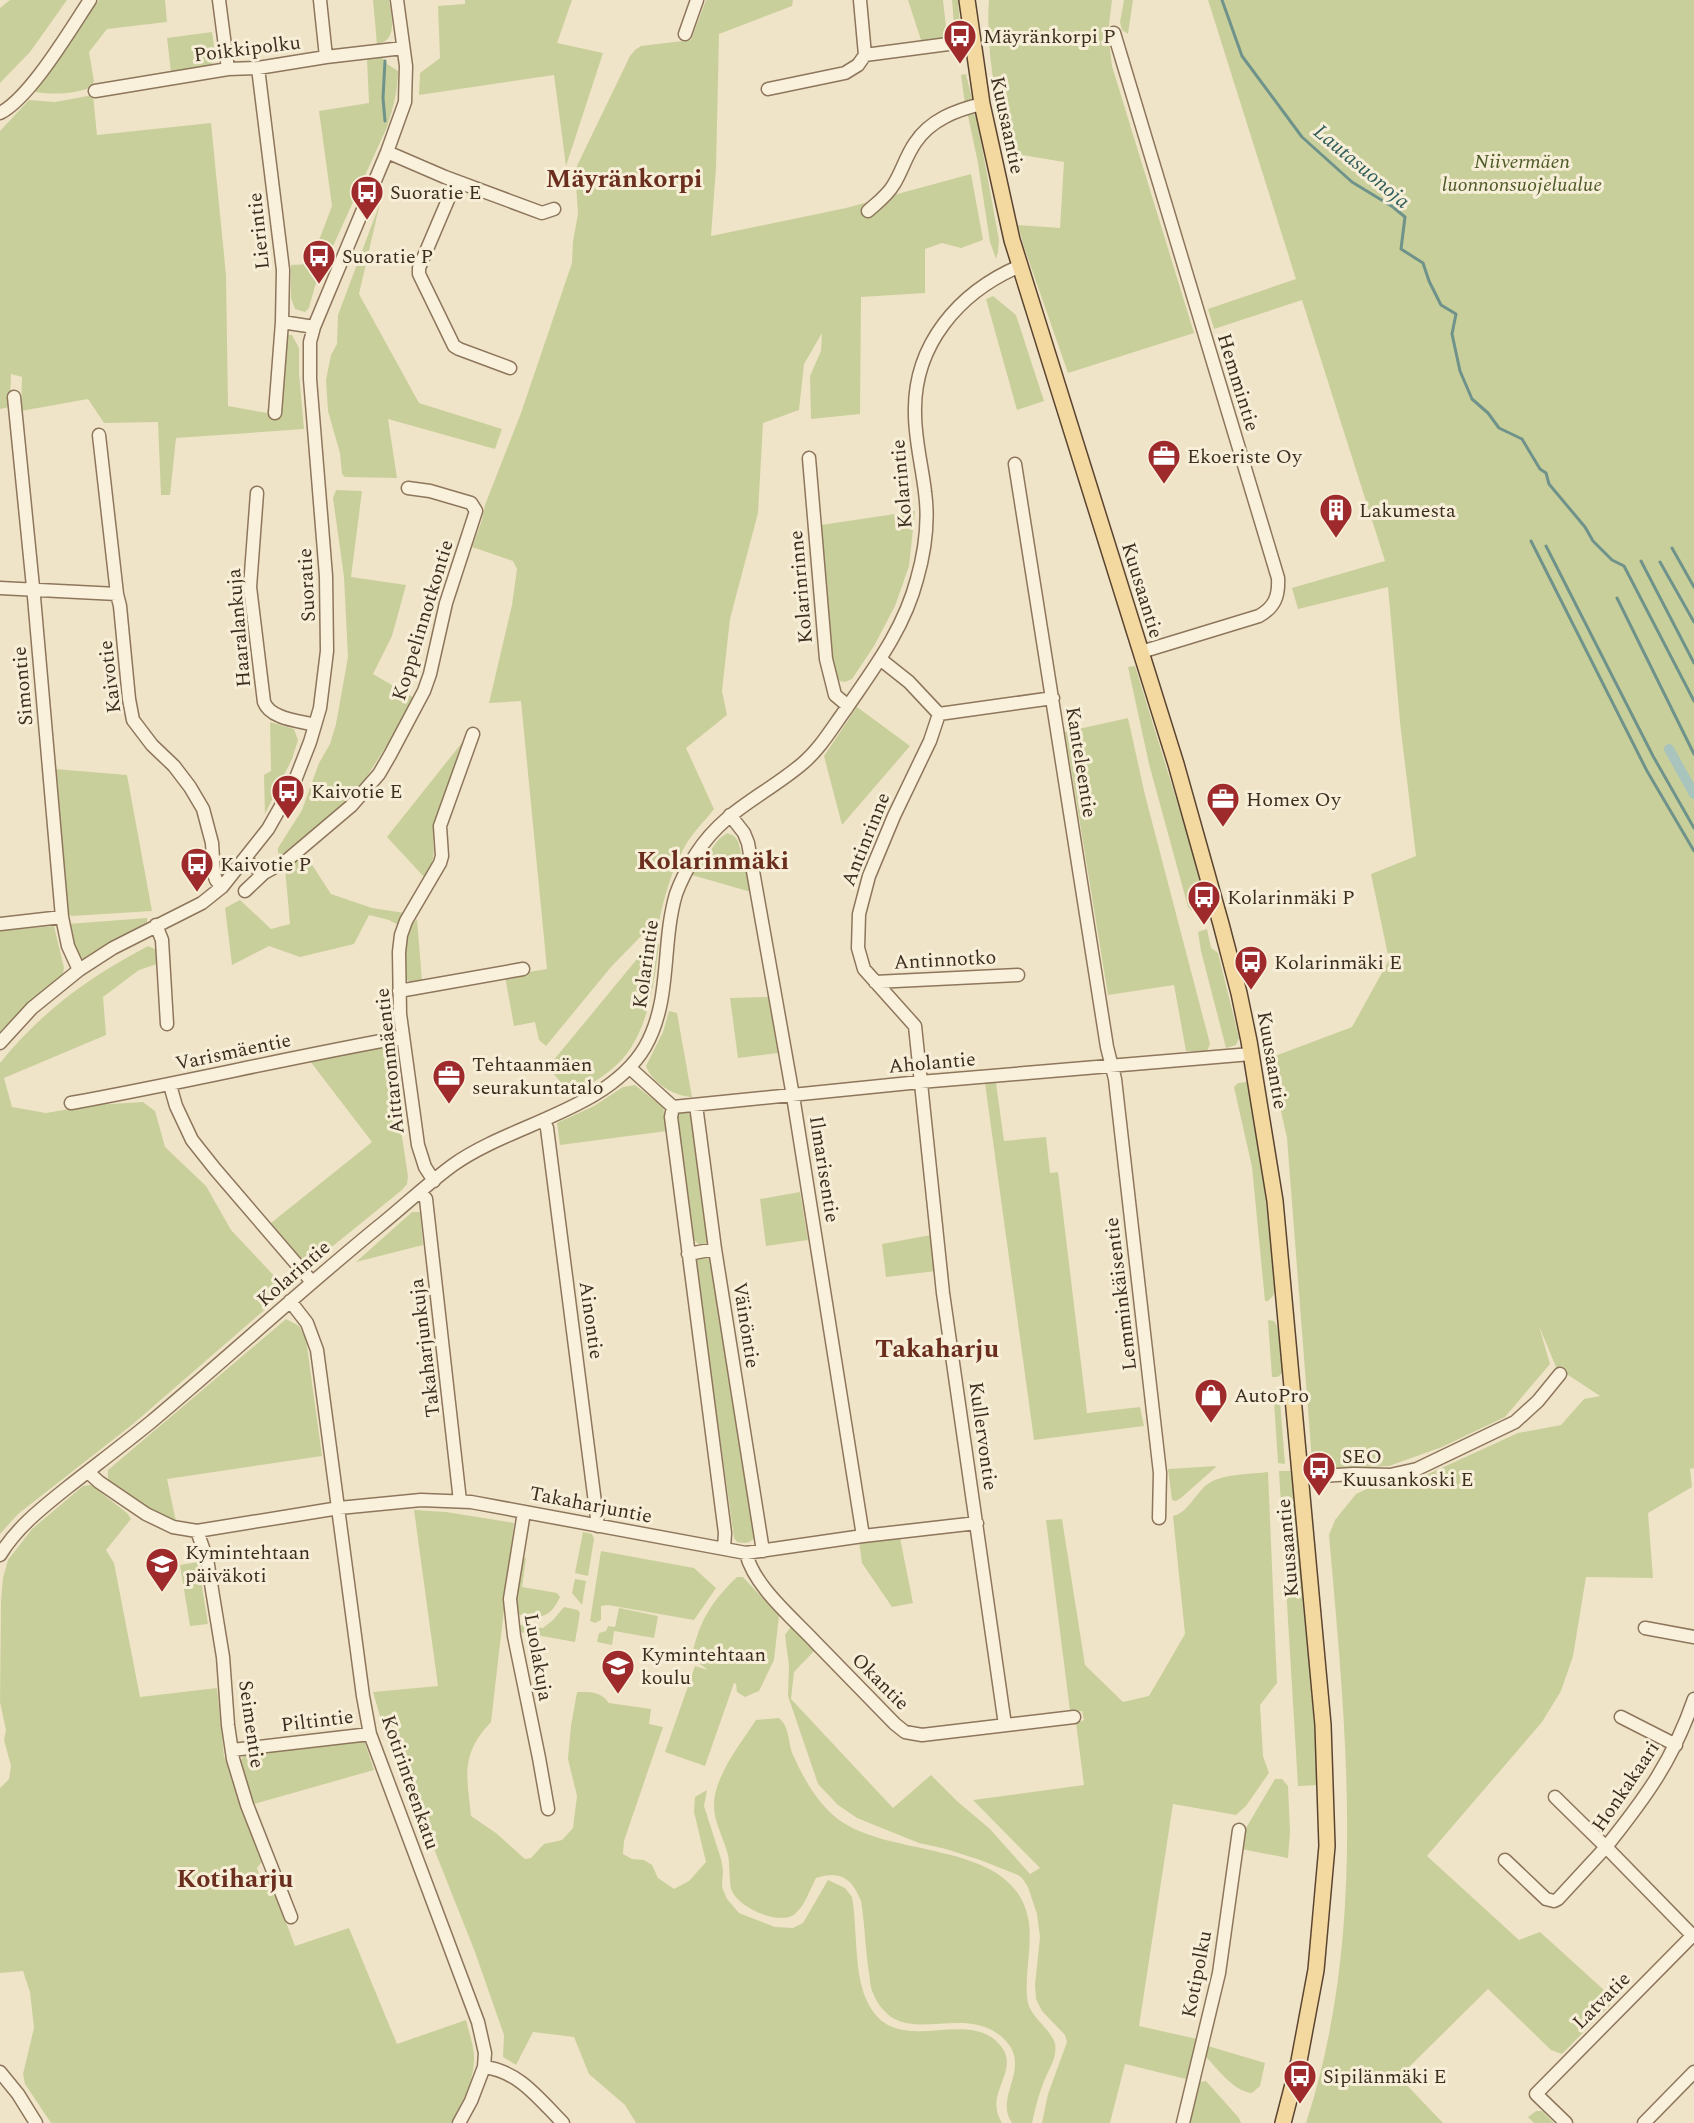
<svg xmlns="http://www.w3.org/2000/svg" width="1694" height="2123" viewBox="0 0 1694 2123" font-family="Spectral,serif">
<rect width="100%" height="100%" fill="#f0e4c8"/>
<path fill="#c9cf9b" d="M10 0H67L30 52 0 83V8Z
M99 0H165L167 22 107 29 89 52 94 81 92 87C75 94 54 95 36 92L34 90 60 58Z
M373 0H389C391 15 399 41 377 44Z
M465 0H572L557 43 603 53 566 166 554 75 419 95 420 73 440 58 438 6 465 4Z
M706 0H793L792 6 719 34 716 168 711 236 846 208 971 174 983 240 961 248 942 243 925 249V293L861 297 860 414 811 419 810 376 821 351 822 333 804 364 799 410 763 423 758 513 730 619 722 691 727 715 686 748 714 809C705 821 693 832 685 846 671 871 664 898 658 926L654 930 646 931 611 967 546 1046 539 1040 535 1022 514 1026 505 976 547 969 521 701 489 703 512 605 517 569 513 561 472 547 482 520 485 505 521 413 572 263 573 241 578 214 575 170 630 56 635 50 641 46 691 40Z
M908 0H943L947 36 944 40 928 42 921 40Z
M952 0H958L960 25H954Z
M989 0H1112L1108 33 1112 66 1194 333 1068 373 1024 247 1018 225 1060 228 1064 162 1022 155 1010 162C998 109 985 54 989 0Z
M1124 0H1133L1128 34 1122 30 1120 22Z
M1208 0H1694V1468L1690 1469 1692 1487 1648 1513 1653 1578 1586 1577 1573 1656 1561 1691 1542 1722 1427 1856 1519 1940 1540 1932 1615 2000 1562 2054 1551 2050 1488 1989 1399 2077 1443 2123H1306C1368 1932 1346 1731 1329 1535L1335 1520 1356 1494 1369 1488 1402 1486 1518 1433 1561 1425 1584 1399 1600 1396 1556 1367 1539 1326 1550 1364 1505 1417 1442 1447 1389 1466 1318 1469 1316 1461H1312L1287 1138 1271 1067 1275 1056 1352 1027 1389 960 1371 874 1416 856 1400 722 1388 587 1298 609 1292 588 1385 561 1302 300 1214 329 1208 309 1296 279Z
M212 32 216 60 209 67 171 72 167 38Z
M382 57 387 64 398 71C398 91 393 108 387 127L315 286 309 308 305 312 295 309 291 298V265L310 264 332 206 319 111 369 103 367 59Z
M966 74 972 99 971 102 965 104 961 75Z
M93 95 97 135 211 123 226 275 228 406 267 413 268 408 279 405 287 335H292L299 348V373L304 429 176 438 170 495H161L158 422 104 423 88 399 21 411 22 377 11 374 10 407 0 409V131L29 100 55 102Z
M967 111H973L977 120 999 240 998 252 996 259 990 242 978 163Z
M380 203 359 294 419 403 502 429 495 449 388 419 397 478 345 477 342 474 340 453 328 411 326 380 331 355 337 344 338 315Z
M993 296 1016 315 1044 401 1017 410 986 299Z
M336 490 362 491 351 577 406 585 392 636 373 674 416 699 359 789 321 826 286 853 281 854 278 853V848L302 810 319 763 330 744 336 724 348 657 344 577 333 498Z
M915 511 909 566 895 606 874 646 852 679 845 682 840 681 835 676 825 594 821 525Z
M1135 666 1209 905 1207 909 1196 914 1188 907 1149 764 1128 667Z
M857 707 910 746 842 825 824 756Z
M1128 718 1145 795 1210 1044 1207 1051H1186L1174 985 1108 995 1065 732Z
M270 722 294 729 298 740 292 759 265 814 264 775 271 771Z
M468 735 435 823C430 849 440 851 425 878L387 837Z
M55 769 127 775 152 911 72 916 65 913Z
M727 833 734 836 738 841 751 892 692 875 719 839Z
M305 854 331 894 372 908 405 913 398 925 389 920 369 915 354 944 300 957 269 946 232 965 225 908 240 900 271 929 290 924 285 868Z
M147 918V923L83 962 76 958 68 924Z
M417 919 422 981 410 982 406 979 404 956 407 930Z
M54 926 64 968 63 974 23 1010 0 1034V931Z
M1207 929 1211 948 1218 953 1239 1038 1236 1045 1226 1048 1201 951 1198 932Z
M651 942 659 944C655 977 650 1017 632 1046 619 1068 594 1083 571 1095L548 1067Z
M148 946 155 949 157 964 139 970 103 997 106 1035 4 1078 12 1107 46 1113 94 1105 143 1102 155 1111 165 1147 206 1186 231 1230 280 1282 281 1291 269 1306 133 1424 18 1514 0 1534V1063C43 1010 88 978 148 946Z
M768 997 778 1053 738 1058 730 998Z
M669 1011 677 1013 692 1097C676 1097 652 1083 646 1066L663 1032Z
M386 1047 389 1052 408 1176 407 1184 402 1190 312 1263 306 1264 271 1223 372 1142 310 1061Z
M1247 1082 1252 1088 1276 1286 1273 1296 1268 1301H1265L1252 1167 1234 1087 1238 1083Z
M985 1083H996L1004 1141 1046 1137 1050 1173 1058 1172 1087 1413 1140 1407 1144 1426 1034 1440Z
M635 1085 663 1107 667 1131 560 1145 557 1123 594 1106 623 1087Z
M683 1111 689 1112 693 1119 709 1239 706 1244 701 1246 692 1238 677 1120 678 1114Z
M800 1192 808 1240 766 1246 760 1199Z
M412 1212H420L423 1245 356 1262Z
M931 1235 936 1271 886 1277 882 1244Z
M704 1255 710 1258 714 1263 756 1536C750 1543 747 1544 737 1542L734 1538 696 1267 697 1259Z
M286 1319 299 1326 306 1339 322 1456 167 1479 177 1526 167 1522 108 1480V1470Z
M1268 1320 1274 1321C1280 1327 1286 1366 1281 1374 1278 1378 1276 1377 1272 1377Z
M1274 1401H1280L1285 1464 1278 1463Z
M1217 1466 1181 1498 1176 1501 1172 1500 1168 1469Z
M1279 1471H1293L1319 1785 1298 1786Z
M1268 1472 1277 1683 1260 1705 1263 1756 1269 1773 1246 1806 1236 1815 1173 1804 1139 2026 1197 2039 1186 2079 1125 2064 1110 2123H1042L1048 2094 1067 2042 1065 2035 1042 2011 1036 1999 1035 1985 1040 1937 1037 1914 1028 1887 1022 1878 1018 1875 980 1860 946 1849 919 1843 857 1818 838 1805 818 1784 788 1696 789 1666 785 1635 792 1625 815 1650 794 1672 791 1699 893 1808 931 1775 958 1802 990 1829 1030 1874 1040 1868 973 1800 1084 1785 1076 1723 1084 1720 1082 1711H1070L1046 1520 1062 1519 1085 1665 1123 1702 1149 1696 1185 1634 1173 1516C1190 1512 1196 1490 1211 1482 1225 1474 1253 1474 1268 1472Z
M91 1485 127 1513 131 1519 106 1550 114 1563 140 1697 217 1688 224 1756 263 1860 257 1868 260 1877H269L295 1946 349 1928 397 2044 466 2020C469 2033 475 2048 474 2062 473 2083 461 2105 451 2123H51L25 2084 23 2074 34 2028 30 1992 23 1971 0 1973V1788L9 1779 11 1766 4 1740 6 1730 0 1702 1 1601 3 1578 8 1560 32 1529 83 1486Z
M414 1510 446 1512 514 1523 491 1722C460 1755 467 1775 471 1816L496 1833 525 1859 531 1858 544 1844 562 1840 573 1828 577 1796 568 1759 571 1726 577 1692C591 1692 600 1691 609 1703L651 1709 649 1724 663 1727 624 1841 623 1854 632 1859 644 1860 652 1865 658 1878 674 1889 689 1881 706 1862 694 1812 695 1797 707 1790 704 1806 721 1859 723 1870 722 1887 727 1899 739 1913 775 1927 793 1928 803 1923 828 1880 845 1888 852 1897C858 1930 853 1976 869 2005 899 2061 971 2002 1003 2049 1016 2069 992 2090 997 2110 997 2114 1000 2119 1002 2123H636L625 2105 589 2074 574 2037 533 2032 516 2065 503 2057 504 2035 475 1952 421 1816 386 1737 373 1692 438 1686Z
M583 1532 592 1534 594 1539 588 1576 575 1573Z
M900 1538 913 1603 892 1607 862 1563 859 1541Z
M601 1551 694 1568 716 1588 694 1620 608 1605 601 1606V1620L595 1623 590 1621Z
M519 1556 526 1558 522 1587 557 1593 560 1597C549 1621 538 1618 515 1614Z
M198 1562 208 1624 190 1626 180 1565Z
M737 1577H743L779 1616 774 1660 759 1691 745 1697 737 1692 736 1684 734 1683 705 1766 665 1752 695 1666 708 1670 696 1661 692 1656C699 1621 712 1601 737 1577Z
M575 1579 586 1581 582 1605 572 1593Z
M564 1607 578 1610 580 1613 575 1642 519 1632 520 1625 543 1628 553 1620Z
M619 1608 658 1616 654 1638 614 1631 612 1645 597 1642 599 1633 606 1631 608 1626 615 1627Z
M779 1718C790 1727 788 1743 793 1755 803 1777 815 1799 833 1815 885 1862 1016 1835 1029 1923 1032 1947 1025 1972 1027 1996 1028 2015 1043 2022 1052 2037 1062 2052 1048 2069 1043 2084 1038 2096 1035 2110 1032 2123H1012C993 2096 1034 2067 1003 2038 961 1999 898 2056 872 1991 870 1986 870 1979 869 1973 865 1949 865 1925 861 1901 852 1878 840 1870 816 1878 810 1889 805 1906 795 1914 780 1926 739 1908 732 1891 729 1885 730 1864 728 1855 724 1839 714 1822 714 1806 713 1778 741 1743 756 1720Z
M364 1740 374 1770 254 1804 239 1763 245 1754Z
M1275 1779H1282L1288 1786 1290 1832 1288 1858 1241 1849 1246 1828Z
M1208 2046 1265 2063 1260 2086 1252 2093C1233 2091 1218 2069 1205 2056Z
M1206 2081 1239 2118 1241 2123H1190L1200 2082Z
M1536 2111H1542L1554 2123H1534L1528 2117Z"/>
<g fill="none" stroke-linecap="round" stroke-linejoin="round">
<path stroke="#6f938a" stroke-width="3" d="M1222 0 1242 56 1302 137 1352 182 1393 207 1405 217 1401 249 1423 263 1429 281 1441 305 1456 314 1452 334 1460 371 1472 399 1488 413 1499 428 1522 439 1540 469 1546 473 1549 484 1585 527 1593 541 1612 560 1624 566 1694 701
M385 121 383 98 385 61
M1531 541 1647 771 1694 851
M1546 546 1653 756 1694 828
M1672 548 1694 587
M1641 561 1694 663
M1660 562 1694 622
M1617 598 1694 754"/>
<path stroke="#a9c4bc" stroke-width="10" d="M1669 749 1694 794"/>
<g stroke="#8d765c" stroke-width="15">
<path id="minor" d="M219 0 228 69
M320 0 326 57
M860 0 865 55 971 41
M1114 33 1278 578C1279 596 1275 607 1259 616L1141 652
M685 34 697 0
M258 68 283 270 282 322 314 327
M768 89 845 73 858 65 865 55
M95 91 228 69 258 68 326 57 403 48
M0 113C30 98 70 30 90 0
M387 152 445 177 542 213 554 209
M456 181 419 268V274L454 346 459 349 510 368
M868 211C877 203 888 195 894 184 902 171 906 156 915 143 930 120 956 110 982 104
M14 397 34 597 62 917 68 946 79 970
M275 413 282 322
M99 435 117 594 120 606 129 699 133 720 152 745 174 766 190 787 203 809 212 843 214 874 216 880 222 887
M809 458 826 659 835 695 848 706
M1015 464 1107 1047 1115 1079 1160 1473 1159 1518
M257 493 250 587 264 702C270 719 300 721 315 725
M0 588 117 594
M880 659 909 682 939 714 930 741 894 816 869 876 859 914 858 948 864 969 915 1026 943 1293 1005 1725
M939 714 1053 698
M730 815 744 833 748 843 793 1096 863 1536
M244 860 264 873 286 861 351 806 379 774 390 755 424 691 430 674 446 603 476 511 471 503 430 491 408 488
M245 891 264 873
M0 924 62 917
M156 925 162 940 167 1024
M875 982 1018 975
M399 991 523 969
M0 1043 32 1008 79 970 113 948 202 903 222 887 268 829 294 783 310 742 320 708 327 651 326 576 310 379V342L314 327 387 152 405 102 406 66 397 0
M630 1068 673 1107 920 1082 1251 1054
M170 1085 176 1106 192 1140 215 1169 312 1282
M71 1103C182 1083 291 1057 403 1037
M696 1105 715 1249 763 1551
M673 1107 671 1117 725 1533 724 1549
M543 1120 547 1128 598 1526
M434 1181 425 1167 418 1145 400 1014 399 952 401 935 406 921 440 863 442 856 440 826 473 734
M420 1192 426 1199 460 1501
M688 1254 715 1249
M290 1301 307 1323 317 1350 363 1696 370 1734 478 2022 485 2053 484 2067 471 2101 459 2123
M88 1472 99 1482 146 1514 173 1527 197 1531 339 1508 421 1500 471 1502 746 1553 863 1536 977 1523
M1302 1477 1354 1474 1390 1475 1417 1469 1515 1422 1538 1401 1560 1374
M524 1512 510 1599 514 1636 539 1758 548 1809
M197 1531 207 1559 223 1657 228 1725 233 1759 247 1805 291 1917
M746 1553C754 1587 794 1619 817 1644 843 1671 869 1697 895 1724L905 1732 922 1735 1074 1717
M0 1555C17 1527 43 1507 68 1487 96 1465 124 1444 151 1422 227 1358 301 1290 378 1227 403 1207 427 1184 453 1165 510 1124 608 1110 645 1047 672 1000 661 945 676 894 681 880 688 867 696 854 724 810 764 796 802 764 820 749 832 728 846 709 874 668 904 629 917 579 925 551 929 521 925 492 922 466 915 440 915 414 913 345 959 292 1020 266
M1645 1628 1694 1637
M1694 1699C1673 1760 1646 1797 1606 1847L1694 1937
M1621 1717 1676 1745
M232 1750 370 1734
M1505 1860 1546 1899 1554 1901 1558 1899 1606 1847 1555 1797
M484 2067C519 2071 539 2099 563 2123
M0 2072 18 2094 36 2123
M1183 2123 1219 1973 1239 1830
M1566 2123 1536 2094 1694 1934
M1644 2123 1694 2072"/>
</g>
<g stroke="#5b4430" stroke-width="18">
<path id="major" d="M967 0 982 104 1012 240 1176 764 1221 924 1239 993 1249 1041 1275 1201 1323 1725 1327 1846 1316 1970 1299 2061 1283 2123"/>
</g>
<use href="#minor" stroke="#faf1dc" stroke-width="12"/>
<use href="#major" stroke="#f3d9a0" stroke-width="15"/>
</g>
<defs>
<g id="bus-pin" transform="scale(1.725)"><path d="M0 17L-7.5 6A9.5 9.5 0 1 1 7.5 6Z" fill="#9e2a2b" stroke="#f7eed8"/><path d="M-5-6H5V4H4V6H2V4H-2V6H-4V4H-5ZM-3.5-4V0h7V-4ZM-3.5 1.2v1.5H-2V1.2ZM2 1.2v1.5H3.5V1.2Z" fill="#fff"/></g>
<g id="office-pin" transform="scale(1.725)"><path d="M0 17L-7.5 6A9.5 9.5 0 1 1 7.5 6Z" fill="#9e2a2b" stroke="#f7eed8"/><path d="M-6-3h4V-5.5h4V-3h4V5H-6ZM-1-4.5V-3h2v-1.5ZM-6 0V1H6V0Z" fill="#fff"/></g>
<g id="building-pin" transform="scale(1.725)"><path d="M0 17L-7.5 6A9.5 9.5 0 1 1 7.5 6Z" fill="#9e2a2b" stroke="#f7eed8"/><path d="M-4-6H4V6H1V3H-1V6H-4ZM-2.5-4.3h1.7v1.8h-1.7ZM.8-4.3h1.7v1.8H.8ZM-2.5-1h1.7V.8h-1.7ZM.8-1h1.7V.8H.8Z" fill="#fff"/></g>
<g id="shop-pin" transform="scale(1.725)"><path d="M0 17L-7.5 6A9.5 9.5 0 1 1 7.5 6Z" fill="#9e2a2b" stroke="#f7eed8"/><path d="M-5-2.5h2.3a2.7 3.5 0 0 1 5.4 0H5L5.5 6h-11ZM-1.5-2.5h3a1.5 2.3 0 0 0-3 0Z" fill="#fff"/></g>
<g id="school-pin" transform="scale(1.725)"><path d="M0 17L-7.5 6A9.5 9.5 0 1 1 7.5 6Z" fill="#9e2a2b" stroke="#f7eed8"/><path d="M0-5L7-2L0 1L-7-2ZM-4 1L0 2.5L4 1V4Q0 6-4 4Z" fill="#fff"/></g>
</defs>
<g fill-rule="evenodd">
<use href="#bus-pin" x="960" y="36"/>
<use href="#bus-pin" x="367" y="192"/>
<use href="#bus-pin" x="319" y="256"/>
<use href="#office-pin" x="1164" y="456"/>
<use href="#building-pin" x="1336" y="510"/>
<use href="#bus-pin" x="288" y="791"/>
<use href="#office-pin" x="1223" y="799"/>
<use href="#bus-pin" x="197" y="864"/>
<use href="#bus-pin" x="1204" y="897"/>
<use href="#bus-pin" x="1251" y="962"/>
<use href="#office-pin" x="449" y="1076"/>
<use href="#shop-pin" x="1211" y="1395"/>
<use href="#bus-pin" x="1319" y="1468"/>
<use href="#school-pin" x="162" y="1564"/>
<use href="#school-pin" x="618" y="1666"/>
<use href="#bus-pin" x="1300" y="2076"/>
</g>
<g text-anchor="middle" stroke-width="6" stroke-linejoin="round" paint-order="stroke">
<g font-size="20" fill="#3d2e20" stroke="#f7eed8" text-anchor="start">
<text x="983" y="43">Mäyränkorpi P</text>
<text x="390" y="199">Suoratie E</text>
<text x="342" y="263">Suoratie P</text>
<text x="1187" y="463">Ekoeriste Oy</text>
<text x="1359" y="517">Lakumesta</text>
<text x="311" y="798">Kaivotie E</text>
<text x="1246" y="806">Homex Oy</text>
<text x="220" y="871">Kaivotie P</text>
<text x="1227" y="904">Kolarinmäki P</text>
<text x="1274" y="969">Kolarinmäki E</text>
<text x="472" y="1071">Tehtaanmäen<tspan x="472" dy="23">seurakuntatalo</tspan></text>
<text x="1234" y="1402">AutoPro</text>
<text x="1342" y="1463">SEO<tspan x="1342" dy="23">Kuusankoski E</tspan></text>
<text x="185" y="1559">Kymintehtaan<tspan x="185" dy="23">päiväkoti</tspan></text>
<text x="641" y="1661">Kymintehtaan<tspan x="641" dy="23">koulu</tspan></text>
<text x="1323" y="2083">Sipilänmäki E</text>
</g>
<g font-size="20" fill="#3d2e20" stroke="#f7eed8">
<text transform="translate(247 48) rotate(-7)" y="7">Poikkipolku</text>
<text transform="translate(1008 125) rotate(78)" y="7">Kuusaantie</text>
<text transform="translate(258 231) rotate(-96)" y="7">Lierintie</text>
<text transform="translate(1239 382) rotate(73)" y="7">Hemmintie</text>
<text transform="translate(901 484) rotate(-95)" y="7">Kolarintie</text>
<text transform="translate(306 585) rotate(-93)" y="7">Suoratie</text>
<text transform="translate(800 587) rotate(-95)" y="7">Kolarinrinne</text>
<text transform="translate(1143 590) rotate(73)" y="7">Kuusaantie</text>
<text transform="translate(422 620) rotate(-73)" y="7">Koppelinnotkontie</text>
<text transform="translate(238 628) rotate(-95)" y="7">Haaralankuja</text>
<text transform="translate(109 677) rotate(-97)" y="7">Kaivotie</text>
<text transform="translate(22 686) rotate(-95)" y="7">Simontie</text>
<text transform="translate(1082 762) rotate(81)" y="7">Kanteleentie</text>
<text transform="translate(865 839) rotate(-68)" y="7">Antinrinne</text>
<text transform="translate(945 959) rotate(-3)" y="7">Antinnotko</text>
<text transform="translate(645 964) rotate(-82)" y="7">Kolarintie</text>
<text transform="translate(233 1051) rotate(-12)" y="7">Varismäentie</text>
<text transform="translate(1273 1060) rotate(80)" y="7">Kuusaantie</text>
<text transform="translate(389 1061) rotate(-96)" y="7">Aittaronmäentie</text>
<text transform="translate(932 1062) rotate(-5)" y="7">Aholantie</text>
<text transform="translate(825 1169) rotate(81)" y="7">Ilmarisentie</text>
<text transform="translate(293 1273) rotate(-41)" y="7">Kolarintie</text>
<text transform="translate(1120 1294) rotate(-97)" y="7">Lemminkäisentie</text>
<text transform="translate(592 1320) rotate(82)" y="7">Ainontie</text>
<text transform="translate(747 1325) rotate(81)" y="7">Väinöntie</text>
<text transform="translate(424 1348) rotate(-97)" y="7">Takaharjunkuja</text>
<text transform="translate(984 1436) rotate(82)" y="7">Kullervontie</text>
<text transform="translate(591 1504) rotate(11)" y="7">Takaharjuntie</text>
<text transform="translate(1287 1548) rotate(-95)" y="7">Kuusaantie</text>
<text transform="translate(539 1657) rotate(80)" y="7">Luolakuja</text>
<text transform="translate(881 1681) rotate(45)" y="7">Okantie</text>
<text transform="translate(317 1720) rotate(-7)" y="7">Piltintie</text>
<text transform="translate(252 1724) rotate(82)" y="7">Seimentie</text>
<text transform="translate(411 1782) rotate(71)" y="7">Kotirinteenkatu</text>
<text transform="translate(1625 1786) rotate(-56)" y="7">Honkakaari</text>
<text transform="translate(1196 1974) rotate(-79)" y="7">Kotipolku</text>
<text transform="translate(1601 2000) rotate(-45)" y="7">Latvatie</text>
</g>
<g font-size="20" font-style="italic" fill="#4d5a26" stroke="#f7eed8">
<text x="1522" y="168">Niivermäen<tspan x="1522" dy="23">luonnonsuojelualue</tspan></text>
</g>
<g font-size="21" font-style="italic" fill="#2f5d5a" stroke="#f7eed8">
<text transform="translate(1362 166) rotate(40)" y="7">Lautasuonoja</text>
</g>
<g font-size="26" font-weight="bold" fill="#6b2e1e" stroke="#f7eed8">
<text x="624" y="187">Mäyränkorpi</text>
<text x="713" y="869">Kolarinmäki</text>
<text x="937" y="1357">Takaharju</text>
<text x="235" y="1887">Kotiharju</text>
</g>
</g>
</svg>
